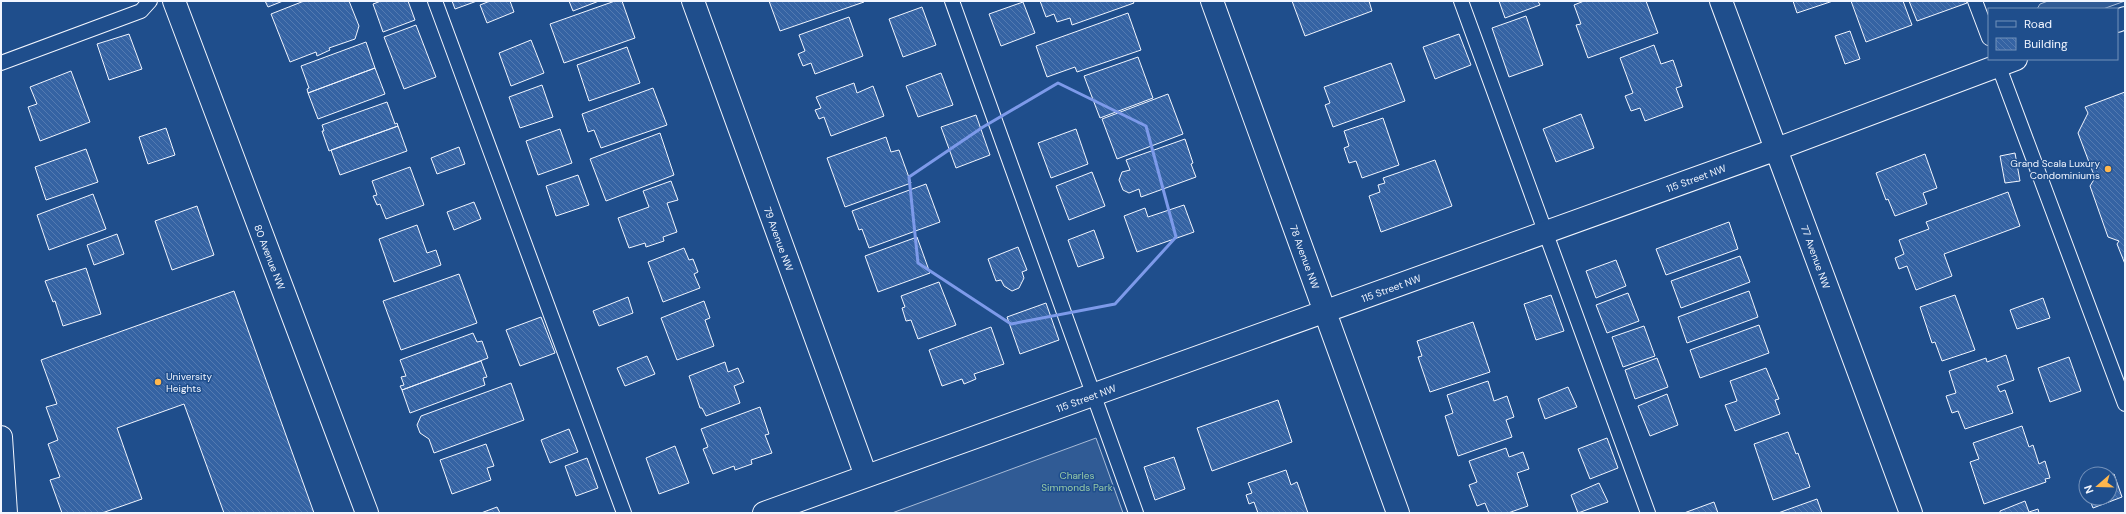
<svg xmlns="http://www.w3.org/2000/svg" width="2126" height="514" viewBox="0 0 2126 514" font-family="'DM Sans',sans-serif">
<defs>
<pattern id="building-back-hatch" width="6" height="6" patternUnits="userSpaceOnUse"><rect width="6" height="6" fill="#3563a3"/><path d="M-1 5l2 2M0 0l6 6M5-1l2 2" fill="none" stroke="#537ab1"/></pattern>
</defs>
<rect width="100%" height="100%" fill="#1f4e8c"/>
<path fill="#305b95" stroke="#a8bbd7" d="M2048 1H2125L2103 9H2037L2040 4Z
M1096 438 1123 513H892Z"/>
<path fill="url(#building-back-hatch)" stroke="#f2f6ff" d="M265 1H283L268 7Z
M304 1H349L359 26 355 39 329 48 330 50 317 56 316 52 290 62 271 14Z
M381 1H408L415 20 383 32 373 4Z
M452 1H477L455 9Z
M490 1H510L514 12 487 23 480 5Z
M569 1H599L573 11Z
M615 1H622L635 38 564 63 550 24Z
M769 1H863L864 2 780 31Z
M1040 1H1133L1134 3 1072 25 1070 18 1057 22 1054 14 1046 17Z
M1292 1H1369L1372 11 1305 36Z
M1499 1H1538L1540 5 1505 18Z
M1584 1H1646L1658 33 1588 58 1576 25 1581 24 1574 5Z
M1793 1H1833L1797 13Z
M1851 1H1903L1912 25 1866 42Z
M1909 1H1966L1967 3 1917 21Z
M1023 2 1035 33 1001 46 989 14Z
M922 7 936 45 903 57 889 19Z
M1128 13 1141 50 1077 72 1075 67 1047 77 1036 46Z
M1526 16 1543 65 1509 77 1492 28Z
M849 17 863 56 815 74 811 63 803 66 798 54 805 51 799 35Z
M416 25 436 77 404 89 384 37Z
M1850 31 1860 59 1845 64 1835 36Z
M129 34 142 69 109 80 97 44Z
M1459 34 1471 65 1435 79 1423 47Z
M531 40 544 73 511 86 499 53Z
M366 42 375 68 308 93 307 89 309 88 301 66Z
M1654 45 1661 64 1673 60 1682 86 1676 88 1683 107 1645 121 1640 108 1631 111 1625 96 1633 93 1620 58Z
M627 47 640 83 589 101 577 65Z
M1138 57 1153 98 1100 118 1084 76Z
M1391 63 1405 101 1333 127 1325 105 1330 103 1324 87Z
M375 68 385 94 318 119 308 93Z
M71 71 90 122 40 141 28 107 37 104 30 87Z
M941 73 953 105 918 117 906 86Z
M854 83 857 93 873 86 884 116 831 136 824 117 819 119 815 110 821 108 816 97Z
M542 85 553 117 520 128 509 97Z
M653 88 667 125 601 148 594 130 588 132 582 114Z
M2125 92V264L2117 244 2119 241 2108 237 2090 186 2095 178 2078 133 2088 113 2085 107Z
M1168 94 1183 134 1117 159 1102 119Z
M387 102 395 124 397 123 398 126 329 151 322 131H324L322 125Z
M1581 114 1594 148 1556 162 1543 129Z
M976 115 990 155 956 168 941 127Z
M1383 118 1399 165 1362 178 1356 161 1349 163 1344 148 1349 146 1344 131Z
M398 126 407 151 340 175 331 150Z
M166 128 175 155 148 164 139 137Z
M560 129 572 163 538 175 526 141Z
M1076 129 1088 164 1051 178 1038 143Z
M660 133 674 175 606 201 590 159Z
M886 137 891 152 899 150 911 183 845 207 827 158Z
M1185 139 1193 163 1191 164 1196 177 1141 197 1139 189 1129 193 1123 190 1119 180 1122 172 1130 170 1126 160Z
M459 147 465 164 437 174 431 158Z
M86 149 98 182 46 200 35 167Z
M2015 153 2020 181 2005 183 2000 156Z
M1925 154 1937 188 1923 193 1927 204 1895 216 1888 199 1886 200 1876 173Z
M1435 160 1452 206 1381 232 1369 196 1380 192 1378 185 1385 183 1383 178Z
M410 167 424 205 386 219 380 204 377 205 373 196 377 195 372 181Z
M1092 172 1105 206 1069 220 1056 186Z
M578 175 589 205 556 216 546 186Z
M671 181 678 200 667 203 677 232 663 237 664 241 646 247 645 243 629 248 618 218 649 207 643 191Z
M926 184 940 222 869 248 862 229 859 230 852 211Z
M2008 192 2020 226 1944 254 1952 276 1916 290 1907 266 1899 269 1895 258 1904 254 1899 240 1929 229 1926 222Z
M93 194 106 229 49 250 37 215Z
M474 202 481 219 454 230 447 212Z
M1184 205 1194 232 1137 252 1124 216 1145 208 1148 217Z
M197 206 214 255 172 270 155 221Z
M1729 222 1738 249 1666 275 1656 249Z
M417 225 427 253 436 250 441 265 394 282 379 239Z
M1094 230 1104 258 1078 267 1068 240Z
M117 234 124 254 94 265 87 245Z
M917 237 930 273 878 292 865 256Z
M1018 247 1027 270 1022 272 1024 278 1019 288 1012 291 1004 286 1001 280 996 281 988 259Z
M684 248 689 260 693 259 698 272 694 274 700 288 663 302 648 262Z
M1740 256 1750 282 1681 308 1671 281Z
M1616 260 1626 286 1596 298 1586 271Z
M86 268 101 314 63 326 55 301 53 302 45 281Z
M459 274 477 323 401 350 383 301Z
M939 282 956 325 918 339 911 320 906 321 902 308 905 307 901 296Z
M234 291 314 513H224L184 404 117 428 142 499 102 513H62L50 480 60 477 48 444 58 440 46 407 57 404 41 360Z
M1749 291 1758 317 1687 343 1678 317Z
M1628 293 1639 321 1607 333 1596 305Z
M1551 295 1564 331 1536 340 1524 304Z
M1955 295 1975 350 1942 361 1935 342 1932 343 1920 307Z
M628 297 633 313 599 326 593 311Z
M2043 298 2050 318 2017 329 2010 310Z
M704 301 710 318 705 320 714 346 677 360 661 318Z
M1046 303 1059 340 1020 354 1007 317Z
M541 317 555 353 520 366 506 330Z
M1473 322 1490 372 1430 392 1418 357 1422 356 1417 341Z
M1759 325 1769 353 1700 378 1690 350Z
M1644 326 1655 356 1623 367 1612 337Z
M991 327 1004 364 974 374 976 379 964 384 962 379 942 386 929 350Z
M473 333 477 342 482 341 488 358 402 390 400 386 404 385 401 377 406 376 400 360Z
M2006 355 2014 380 1997 386 2000 392 2005 390 2013 413 1965 429 1958 411 1952 413 1946 396 1956 393 1949 371 1986 358 1987 362Z
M647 356 655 374 625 386 617 368Z
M2069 357 2081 391 2050 402 2038 368Z
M1657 358 1668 387 1635 399 1625 370Z
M481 361 487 377 483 378 485 385 410 413 402 390Z
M725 362 728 372 738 368 744 382 734 386 740 403 706 416 702 408H700L689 376Z
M1766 368 1779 399 1775 400 1780 414 1735 431 1725 405 1737 401 1730 381Z
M1488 381 1494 401 1507 396 1514 417 1506 420 1512 437 1458 456 1445 416 1453 413 1447 395Z
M511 383 524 420 434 453 429 439 420 433 417 425 421 416Z
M1568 387 1577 407 1545 419 1538 399Z
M1667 394 1678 425 1650 436 1638 406Z
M1278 400 1292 442 1212 471 1197 428Z
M760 407 769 434 765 435 772 453 751 460 752 464 735 470 734 466 713 474 703 449 708 447 701 429Z
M2022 426 2029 447 2033 445 2039 464 2045 461 2050 478 2045 479 2046 482 1984 504 1970 462 1979 459 1973 443Z
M569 429 578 452 550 463 541 440Z
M1788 432 1796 454 1798 453 1810 487 1773 500 1754 444Z
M1607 438 1618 468 1590 479 1578 449Z
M486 444 494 466 487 468 491 480 452 494 440 460Z
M675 446 689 483 659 494 646 458Z
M1506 448 1509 457 1523 452 1529 469 1517 473 1528 506 1508 513H1489L1485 503 1477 506 1469 485 1477 482 1469 461Z
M1174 457 1185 489 1155 500 1144 467Z
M587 458 598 488 576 496 565 466Z
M1286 470 1291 485 1297 482 1308 513H1258L1254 502 1249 504 1246 495 1252 493 1248 483Z
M2114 474 2122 497 2093 508 2089 498H2110V476Z
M1599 483 1608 502 1578 513 1571 495Z
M1817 499 1822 513H1778Z
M2025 501 2029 512 2038 509 2039 513H2000V511Z
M1714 502 1718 513H1684Z
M497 507 500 513H481Z"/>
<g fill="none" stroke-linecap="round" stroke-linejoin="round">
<g stroke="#f2f6ff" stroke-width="16">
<path id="service" d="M435 1 624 513
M952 1 1136 513
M1461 1 1648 513
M1975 1 1989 38
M1996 59 2125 404
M1 63 141 11 150 1"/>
</g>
<g stroke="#f2f6ff" stroke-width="24">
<path id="minor" d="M174 1 367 513
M693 1 866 476
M1212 1 1398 513
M1721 1 1911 513
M2117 21 2125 18
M1 437 6 513
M764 513 1777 149 2016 59"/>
</g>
<use href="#service" stroke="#1f4e8c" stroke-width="14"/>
<use href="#minor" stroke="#1f4e8c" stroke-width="22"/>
</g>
<path fill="none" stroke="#7d9aea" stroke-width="3" stroke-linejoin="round" d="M1058 83 1146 126 1176 237 1115 304 1011 324 918 263 909 177 983 127Z"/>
<g fill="#ffb74d" stroke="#1f4e8c" stroke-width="1.5">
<circle cx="2108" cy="169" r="4"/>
<circle cx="158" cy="382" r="4"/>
</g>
<g text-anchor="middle" stroke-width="3" stroke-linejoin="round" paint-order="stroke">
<g font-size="10" fill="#f2f6ff" stroke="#1f4e8c" text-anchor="end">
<text x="2100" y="167">Grand Scala Luxury<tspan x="2100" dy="12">Condominiums</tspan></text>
<text x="166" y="380" text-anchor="start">University<tspan x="166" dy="12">Heights</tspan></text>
</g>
<g font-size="10" fill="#f2f6ff" stroke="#1f4e8c">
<text transform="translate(1696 178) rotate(-20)" y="4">115 Street NW</text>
<text transform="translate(779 239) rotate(70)" y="4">79 Avenue NW</text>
<text transform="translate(270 257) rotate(69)" y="4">80 Avenue NW</text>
<text transform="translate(1305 257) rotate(70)" y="4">78 Avenue NW</text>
<text transform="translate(1816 257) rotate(70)" y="4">77 Avenue NW</text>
<text transform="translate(1391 288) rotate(-20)" y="4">115 Street NW</text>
<text transform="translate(1086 398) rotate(-20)" y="4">115 Street NW</text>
</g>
<g font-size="10" fill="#97c8a6" stroke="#1f4e8c">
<text x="1077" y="479">Charles<tspan x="1077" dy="12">Simmonds Park</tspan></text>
</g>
</g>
<rect width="2126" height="514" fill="none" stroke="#f2f6ff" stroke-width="4"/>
<rect x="1988" y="8" width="130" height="52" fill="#1f4e8c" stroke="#7391ba"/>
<rect x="1996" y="21" width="20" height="6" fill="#1f4e8c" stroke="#7391ba"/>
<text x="2024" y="28" font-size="12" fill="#f2f6ff">Road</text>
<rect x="1996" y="38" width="20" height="12" fill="url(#building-back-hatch)" stroke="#7391ba"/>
<text x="2024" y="48" font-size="12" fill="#f2f6ff">Building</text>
<g transform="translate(2098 486) rotate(250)"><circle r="19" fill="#1f4e8c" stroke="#7391ba"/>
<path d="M0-3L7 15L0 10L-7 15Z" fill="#ffb74d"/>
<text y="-6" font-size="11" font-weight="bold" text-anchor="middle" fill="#f2f6ff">N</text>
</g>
</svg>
